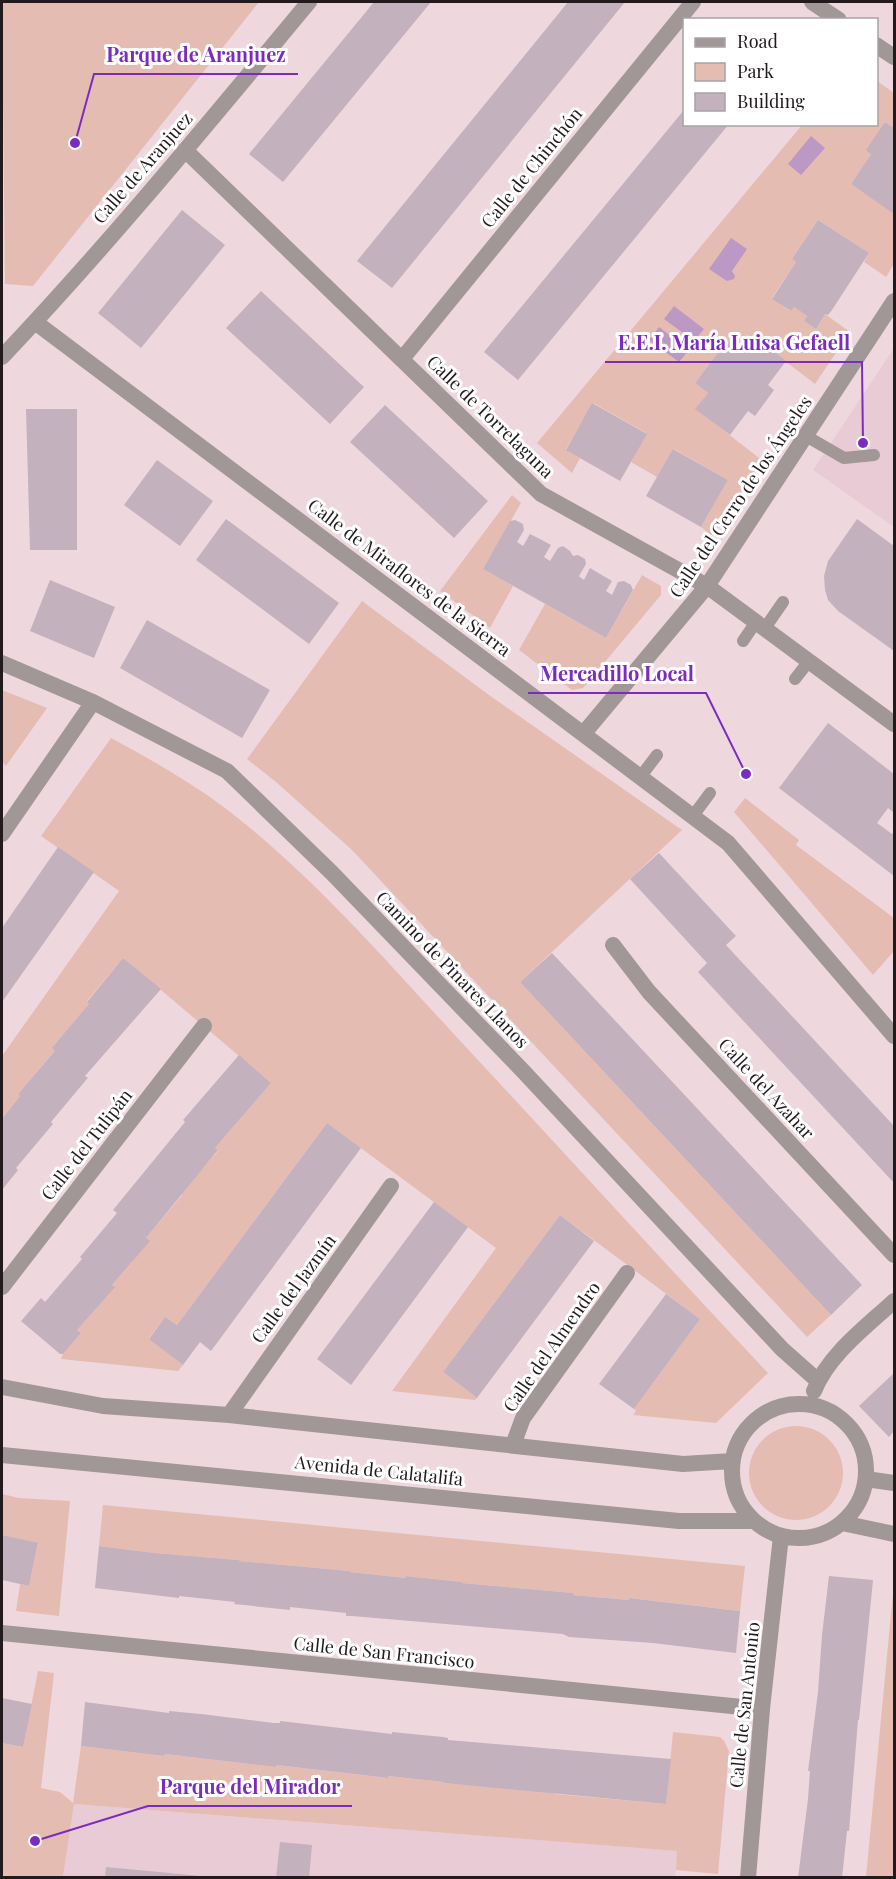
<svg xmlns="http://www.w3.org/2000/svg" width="896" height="1879" viewBox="0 0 896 1879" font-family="'Playfair Display',serif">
<rect width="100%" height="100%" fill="#eed8de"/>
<path fill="#e9cbd5" d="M894 348V527L813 470Z
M74 1804 678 1851 675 1878H63Z"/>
<path fill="#e5bcb2" d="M2 2H259L33 286 5 284Z
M877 81 894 93V128L885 122 871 154 851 184 894 213V264L886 277 864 262 869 253 818 220 792 259 796 262 772 298 790 311 794 307 807 316 804 321 816 329 825 314 850 332 815 384 752 336 739 352 726 342 695 383 708 393 696 409 763 461 712 536 701 527 728 480 674 449 657 477 631 462 646 433 593 403 566 449 580 458 572 473 537 443 802 125 876 124Z
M512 495 521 503 483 569 513 586 490 628 440 591Z
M642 575 661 586V595L583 688 572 690 519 650 545 604 606 638Z
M362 601 489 695 682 830 520 982 831 1315 807 1337 352 850 276 782 247 759Z
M2 690 47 708 6 766 2 762Z
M111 738C150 759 189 781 225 808 313 875 389 964 464 1045 566 1154 666 1265 768 1373L716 1423 633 1415 636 1411 634 1409 700 1319 560 1215 443 1372 477 1398 475 1400 392 1391 496 1248 327 1123 177 1325 165 1317 149 1338 183 1365 178 1371 61 1359 63 1354 81 1333 77 1330 114 1287 112 1285 131 1263 146 1238 182 1195 181 1193 218 1151 215 1148 271 1083 123 958 87 1001 89 1004 55 1051 18 1094 20 1096 2 1119V1056L119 891 41 836Z
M745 798 799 840 796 845 894 918V951L873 975 734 812Z
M749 1473a47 47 0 1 1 94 0a47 47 0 1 1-94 0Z
M2 1494 19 1498 70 1501 59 1616 16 1611 20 1584 29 1586 38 1544 2 1535Z
M103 1505 745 1566 740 1611 630 1598 629 1600 573 1595V1593L462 1583V1582L407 1576 406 1578 350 1572V1571L239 1561 238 1560 155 1553 99 1546Z
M894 1582V1877H866Z
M38 1671 54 1673 41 1788 60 1792 73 1803 81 1746 164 1756 165 1754 275 1767 276 1765 387 1778 388 1776 444 1782V1783L555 1792V1794L666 1804 673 1732 720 1737 724 1741 729 1751 718 1874 676 1870 677 1851 74 1804 63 1877 2 1878V1743L23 1747Z"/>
<path fill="#bc98c5" d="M811 136 825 148 801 175 788 164Z
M731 238 747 249 732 271 735 276 734 279 727 281 709 269Z
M674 306 704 329 694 341 664 319Z
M659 327 689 350 679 362 649 340Z"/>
<path fill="#c3b1bd" d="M374 2H431L283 182 249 154Z
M568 2H625L392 288 357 261Z
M684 110V124H729L518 380 484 352Z
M885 122 894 128V214L851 184 871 154 866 150Z
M182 210 225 245 141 348 98 313Z
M818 220 869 253 832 310 828 315 825 314 816 329 804 321 807 316 794 307 791 311 772 299 796 262 792 259Z
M261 291 364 387 330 424 226 328Z
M752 335 786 361 768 385 774 390 755 416 748 411 730 435 695 409 708 393 695 383 726 342 739 352Z
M592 403 647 434 620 481 566 450Z
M385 405 488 501 454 538 350 442Z
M26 409H77V550H30Z
M673 449 728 480 701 527 646 496Z
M157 460 213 501 180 546 124 505Z
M226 519 339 603 309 644 196 560Z
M857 519 894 546V651L838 611 828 600 825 590 824 576 828 561Z
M515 520 523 524 524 530 517 542 523 546 530 534 540 539 551 545 544 557 550 561 558 548 563 546 570 551 573 556 578 555 585 559 586 564 579 576 581 578 584 580 590 568 612 581 606 591 612 595 618 582 624 581 631 585 633 590 606 638 483 569 510 521Z
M50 580 115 607 94 658 30 631Z
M147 620 270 690 242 738 120 668Z
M828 723 894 774V813L888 808 877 823 892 834 894 831V876L779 788Z
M58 847 94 872 2 1002V928Z
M659 853 736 936 726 945 894 1126V1183L698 972 707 963 630 879Z
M552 953 862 1285 831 1315 520 982Z
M123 958 161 989 85 1076 88 1078 86 1080 51 1122 53 1124 16 1168 18 1170 2 1190V1119L20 1096 18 1094 55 1051 52 1048 89 1004 87 1002Z
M239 1055 271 1083 215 1148 218 1150 146 1238 150 1241 112 1285 115 1287 77 1330 81 1333 63 1354H60L21 1321 41 1298 45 1302 82 1259 80 1257 117 1213 113 1210 185 1122 183 1120Z
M327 1123 361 1148 211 1351 200 1342 183 1365 149 1339 165 1317 177 1325Z
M434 1202 468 1227 351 1385 317 1359Z
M560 1215 594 1241 477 1398 443 1372Z
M666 1294 700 1319 634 1409 599 1384Z
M894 1373V1431L889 1437 859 1406Z
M2 1535 38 1543 29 1586 2 1580Z
M99 1546 155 1553 239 1560V1561L350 1571V1572L406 1578V1576L462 1582V1583L573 1593V1595L629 1600V1598L740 1611 736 1653 653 1643 569 1637 563 1634 352 1616H346V1613L290 1607V1610L234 1604 235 1602 179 1596V1598L95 1588Z
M829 1576 873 1580 859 1720H858L849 1831H847L842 1878H798L808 1799 810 1771H808L818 1692 822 1635Z
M2 1698 32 1704 23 1747 2 1743Z
M85 1702 169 1713V1711L201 1714 274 1723H280V1721L392 1734V1732L443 1737 448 1738V1740L671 1759 666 1804 444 1783V1782L388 1776V1778L276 1765V1767L165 1754 164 1756 81 1746Z
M280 1842 312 1845 309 1878H276Z
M106 1867 201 1876V1878H105Z"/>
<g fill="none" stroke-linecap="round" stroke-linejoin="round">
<path stroke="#a19797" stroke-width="12" d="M806 436 844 458 874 455
M765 628 783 602
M743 641 756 622
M795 679 809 661
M641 776 657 755
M693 816 710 793"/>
<path stroke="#a19797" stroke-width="16" d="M812 2 839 20
M876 45 894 57
M185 150 541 494 707 586 894 724
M35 322 728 843 894 1036
M2 357C110 243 209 122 309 2
M402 359 693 2
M2 663 93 702 227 771 332 873 523 1071 782 1349 818 1381
M584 733 707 586 894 301
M2 834 93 702
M613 945 649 992 894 1255
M2 1287 204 1026
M2 1387 103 1406 229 1415 683 1464 732 1461
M814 1391C829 1354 866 1327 894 1301
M732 1471a67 67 0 1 1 134 0a67 67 0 1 1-134 0Z
M229 1415 391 1186
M513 1445 523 1418 627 1273
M2 1455 679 1521H753
M866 1479 894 1483
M842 1523 894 1534
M2 1633 762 1709
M748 1878 762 1709 781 1536"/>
</g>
<g text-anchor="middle" stroke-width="6" stroke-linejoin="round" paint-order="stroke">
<g font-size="18" fill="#221a1d" stroke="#fff">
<text transform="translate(143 168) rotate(-49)" y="6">Calle de Aranjuez</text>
<text transform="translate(532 168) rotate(-51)" y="6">Calle de Chinchón</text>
<text transform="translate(490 417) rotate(44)" y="6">Calle de Torrelaguna</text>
<text transform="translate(741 497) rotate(-56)" y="6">Calle del Cerro de los Ángeles</text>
<text transform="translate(409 578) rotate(37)" y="6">Calle de Miraflores de la Sierra</text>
<text transform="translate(452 970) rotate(46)" y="6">Camino de Pinares Llanos</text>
<text transform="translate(766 1089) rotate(47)" y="6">Calle del Azahar</text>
<text transform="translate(87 1145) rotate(-52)" y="6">Calle del Tulipán</text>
<text transform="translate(294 1289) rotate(-54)" y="6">Calle del Jazmín</text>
<text transform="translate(552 1347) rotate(-55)" y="6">Calle del Almendro</text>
<text transform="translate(379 1471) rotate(6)" y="6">Avenida de Calatalifa</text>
<text transform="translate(384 1653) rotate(6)" y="6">Calle de San Francisco</text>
<text transform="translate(745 1705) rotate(-84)" y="6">Calle de San Antonio</text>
</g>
</g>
<path fill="none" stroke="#7b2cbf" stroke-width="2" d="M75 143L94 74H298M863 443L862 362H605M746 774L706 693H528M35 1841L148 1806H352"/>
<g fill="#7b2cbf" stroke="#fff" stroke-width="2">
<circle cx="75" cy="143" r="6"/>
<circle cx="863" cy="443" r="6"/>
<circle cx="746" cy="774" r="6"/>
<circle cx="35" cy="1841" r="6"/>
</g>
<g font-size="20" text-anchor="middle" font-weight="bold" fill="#7b2cbf" stroke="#fff" stroke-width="6" stroke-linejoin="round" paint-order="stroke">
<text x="196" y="62">Parque de Aranjuez</text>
<text x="734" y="350">E.E.I. María Luisa Gefaell</text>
<text x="617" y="681">Mercadillo Local</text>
<text x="250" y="1794">Parque del Mirador</text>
</g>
<rect width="896" height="1879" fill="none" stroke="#221a1d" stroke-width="6"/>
<rect x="683" y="18" width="195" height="108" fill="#ffffff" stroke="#a7a3a5" stroke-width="1.5"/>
<rect x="695" y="38" width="30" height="9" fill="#a19797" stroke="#a7a3a5" stroke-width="1.5"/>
<text x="737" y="48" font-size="18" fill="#221a1d">Road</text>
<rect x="695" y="63" width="30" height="18" fill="#e5bcb2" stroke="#a7a3a5" stroke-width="1.5"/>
<text x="737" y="78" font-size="18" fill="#221a1d">Park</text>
<rect x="695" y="93" width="30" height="18" fill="#c3b1bd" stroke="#a7a3a5" stroke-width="1.5"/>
<text x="737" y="108" font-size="18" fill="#221a1d">Building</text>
</svg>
